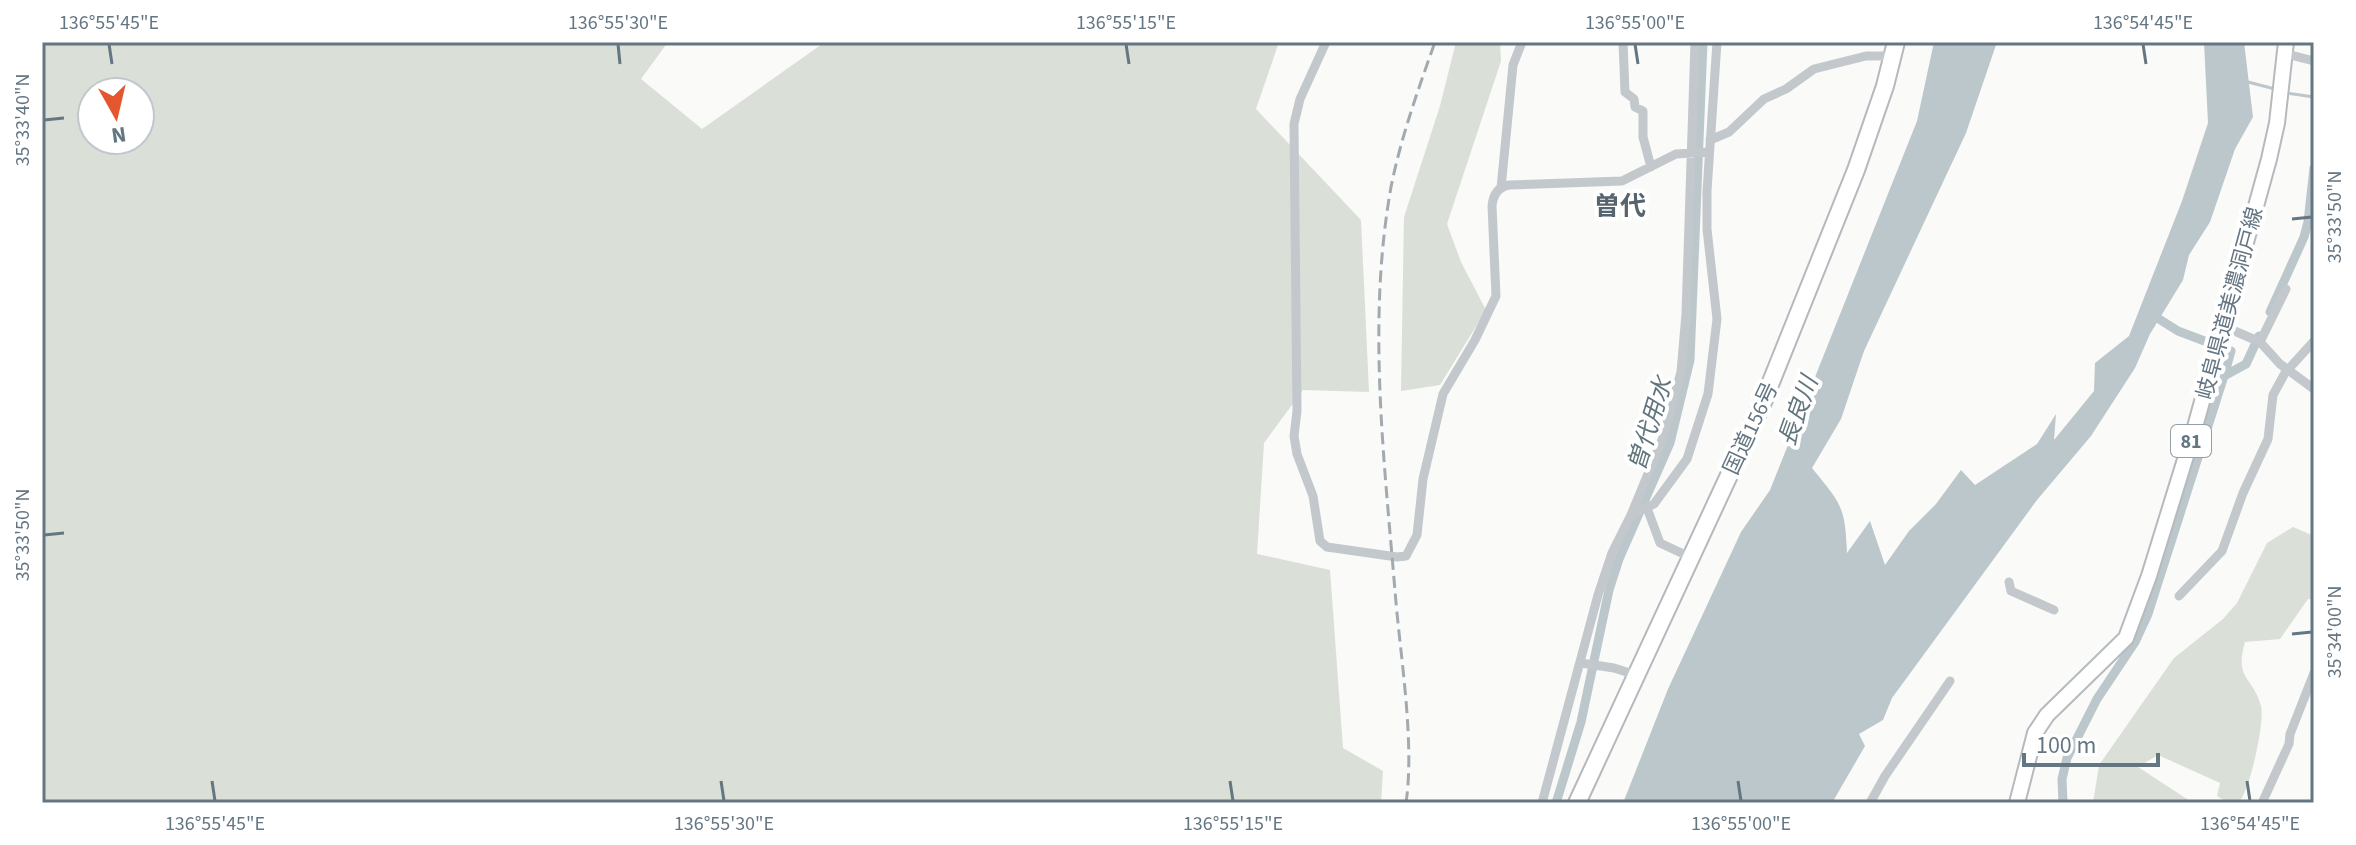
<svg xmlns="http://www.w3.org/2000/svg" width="2356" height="845" viewBox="0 0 2356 845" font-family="'Source Sans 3','Noto Sans JP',sans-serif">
<rect width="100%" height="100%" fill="#fafaf8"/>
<path fill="#dadfd7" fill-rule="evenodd" d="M42 42H668L641 79 702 129 825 42H1279L1256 109 1361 220 1369 392 1303 390 1264 443 1257 554 1330 570 1343 748 1383 771 1381 803H42ZM92 92H140V140H92Z
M1456 42H1500L1501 61 1447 224 1461 262 1486 310 1440 385 1401 391 1404 217 1440 106Z
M2293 527 2314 536V600L2308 599 2280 639 2245 642C2234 680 2253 676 2261 706 2265 721 2250 792 2238 803H2229L2217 796 2220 783 2158 755 2138 767 2193 803H2093L2099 765 2174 658 2223 619 2237 603 2267 543Z"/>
<path fill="#bbc7cb" d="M1934 42H1997L1966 133 1864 351 1841 419 1812 468C1841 504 1845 505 1847 553L1870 521 1885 565 1909 531 1936 504 1961 470 1975 485 2037 444 2056 414 2054 440 2094 391 2095 363 2129 336 2182 201 2208 123 2204 42H2244L2253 117 2235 149 2210 222 2189 255 2183 280 2150 334 2135 368 2091 436 2037 500 1892 698 1883 720 1859 734 1865 746 1832 803H1623L1668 689 1741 532 1770 490 1917 121Z"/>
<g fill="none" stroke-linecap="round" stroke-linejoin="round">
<path stroke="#bbc7cb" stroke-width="3" d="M2248 82 2275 89
M2286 93 2314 97"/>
<path stroke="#bbc7cb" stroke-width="9" d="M2270 312 2304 237 2308 222 2314 168
M2151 314 2178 331 2231 351 2224 376
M1556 803 1581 722 1609 590 1619 559 1670 443 1690 360 1703 42
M2063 803 2062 779 2067 758 2097 699 2135 642 2148 614 2224 376 2246 364 2259 336"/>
<g stroke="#b5babe" stroke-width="18">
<path id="primary" d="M2017 803 2035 733 2047 715 2126 638 2149 576 2195 427 2269 159 2277 123 2286 42"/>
</g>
<g stroke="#b4b9bd" stroke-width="20">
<path id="highway" d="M1577 803 1763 402 1856 170 1885 86 1896 42"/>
</g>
<path stroke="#c3c8cc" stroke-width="9" d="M1326 42 1300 99 1294 124 1297 411 1294 436 1297 454 1313 496 1320 541 1327 547 1397 557 1406 556 1417 535 1423 479 1443 394 1475 340 1496 296 1492 206C1493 195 1498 187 1509 185L1622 181 1676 154 1709 152
M1623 42 1625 92 1634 99 1635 107 1643 111V137L1651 167
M2287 54 2314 61
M1710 140 1729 132 1764 99 1786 89 1814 69 1866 56H1893
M1501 188 1513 65 1522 42
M2223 326 2260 342 2280 364 2314 389
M2260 342 2286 289
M1647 508 1660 543 1690 557
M1631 515 1662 440 1681 372 1686 314 1695 42
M2009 582 2011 591 2054 610
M2179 596 2222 551 2243 493 2268 439 2273 395 2285 373 2314 341
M1581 663 1614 668 1636 675
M1542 803 1598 595 1612 553 1631 515 1654 504 1687 459 1708 394 1717 319 1707 229V191L1717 42
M1870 803 1885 776 1950 681
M2262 803 2289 744 2290 734 2314 673"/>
<use href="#primary" stroke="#fff" stroke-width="14"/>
<use href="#highway" stroke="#fff" stroke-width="16"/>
<path stroke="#a2aab0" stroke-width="3" stroke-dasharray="12 6" stroke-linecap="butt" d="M1406 803C1415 741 1400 655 1395 591 1384 457 1367 321 1391 187 1401 137 1418 90 1435 42"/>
</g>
<path fill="none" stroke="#657683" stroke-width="3" d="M109 44 112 64M618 44 620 64M1126 44 1129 64M1635 44 1638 64M2143 44 2146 64M44 120 64 118M2292 219 2312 217M44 535 64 533M2292 634 2312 632M212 781 215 801M721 781 724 801M1230 781 1233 801M1738 781 1741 801M2247 781 2250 801"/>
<g text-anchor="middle" stroke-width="8" stroke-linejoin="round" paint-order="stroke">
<rect fill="#fff" stroke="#939fa8" stroke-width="2" x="2171" y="425" width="40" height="32" rx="6"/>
<g font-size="20" font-weight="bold" fill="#657683">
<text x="2191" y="448">81</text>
</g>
<g font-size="22" fill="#657683" stroke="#fff">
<text transform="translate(2229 303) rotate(-75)" y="8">岐阜県道美濃洞戸線</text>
<text transform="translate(1750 428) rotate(-65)" y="8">国道156号</text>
</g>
<g font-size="24" font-style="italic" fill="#60757c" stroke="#fff">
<text transform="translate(1798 411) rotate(-70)" y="8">長良川</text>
<text transform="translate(1650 424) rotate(-73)" y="8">曽代用水</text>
</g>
<g font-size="26" font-weight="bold" fill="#57646e" stroke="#fff">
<text x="1620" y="215">曽代</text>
</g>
</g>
<rect width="2356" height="845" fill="none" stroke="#ffffff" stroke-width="88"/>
<g transform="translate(116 116) rotate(172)"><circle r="38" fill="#ffffff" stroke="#c1c8cd" stroke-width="2"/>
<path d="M0-6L14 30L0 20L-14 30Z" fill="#e4572e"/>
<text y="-12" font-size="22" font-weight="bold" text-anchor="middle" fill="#657683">N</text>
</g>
<path d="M2024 753v12h134v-12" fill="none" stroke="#657683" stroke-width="4"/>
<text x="2036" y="753" font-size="24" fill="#657683" stroke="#ffffff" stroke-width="6" paint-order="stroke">100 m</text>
<rect x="44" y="44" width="2268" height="757" fill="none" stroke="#657683" stroke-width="3"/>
<g font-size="20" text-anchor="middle" fill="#657683">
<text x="109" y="29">136°55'45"E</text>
<text x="618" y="29">136°55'30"E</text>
<text x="1126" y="29">136°55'15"E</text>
<text x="1635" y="29">136°55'00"E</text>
<text x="2143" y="29">136°54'45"E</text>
<text transform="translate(22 120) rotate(-90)" y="7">35°33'40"N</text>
<text transform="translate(2334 217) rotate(-90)" y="7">35°33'50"N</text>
<text transform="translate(22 535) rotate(-90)" y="7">35°33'50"N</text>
<text transform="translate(2334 632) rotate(-90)" y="7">35°34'00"N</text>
<text x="215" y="830">136°55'45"E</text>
<text x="724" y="830">136°55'30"E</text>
<text x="1233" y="830">136°55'15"E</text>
<text x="1741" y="830">136°55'00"E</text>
<text x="2250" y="830">136°54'45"E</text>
</g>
</svg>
